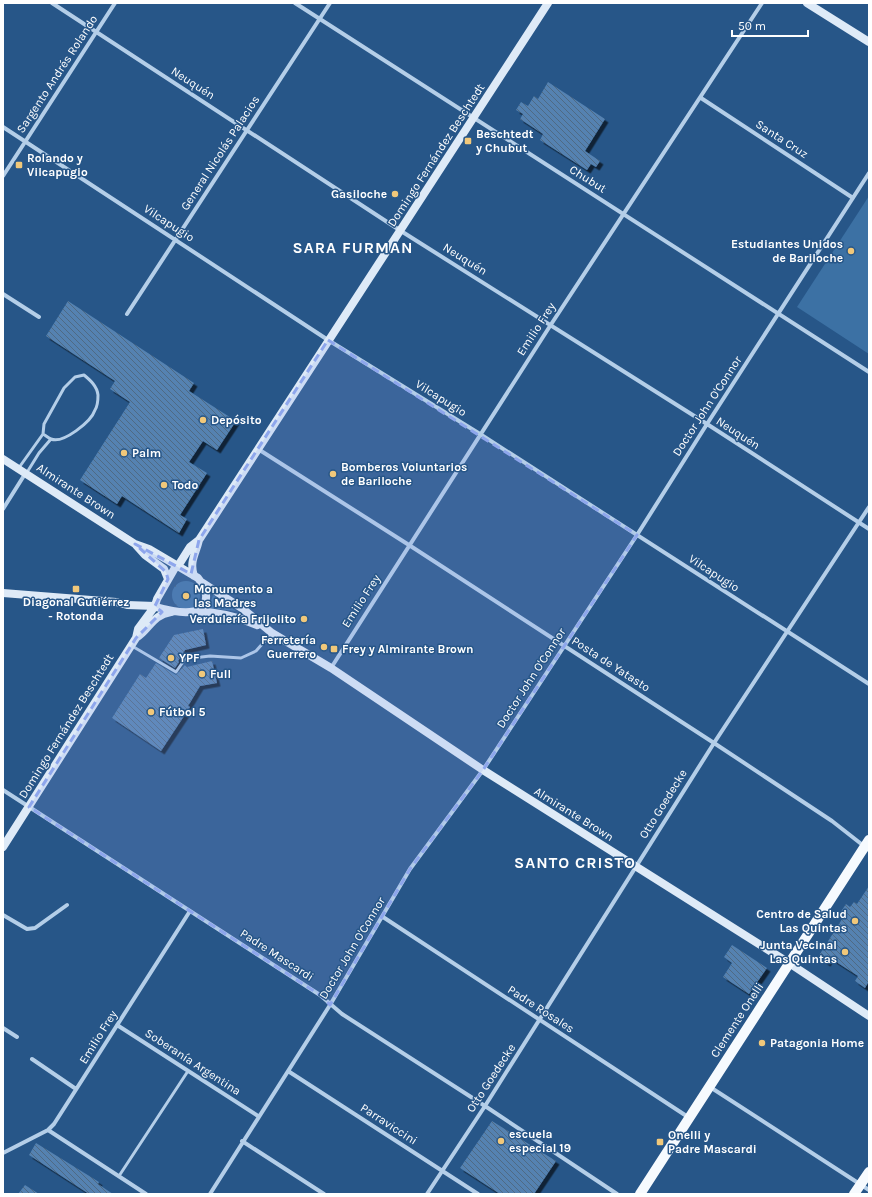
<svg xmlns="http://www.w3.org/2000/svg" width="872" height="1197" viewBox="0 0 872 1197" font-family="Karla,sans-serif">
<defs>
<pattern id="grass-tufts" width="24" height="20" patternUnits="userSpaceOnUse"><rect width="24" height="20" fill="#3c71a4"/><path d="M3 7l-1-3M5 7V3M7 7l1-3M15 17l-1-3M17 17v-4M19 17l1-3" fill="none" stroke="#465b6f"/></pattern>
<pattern id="building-back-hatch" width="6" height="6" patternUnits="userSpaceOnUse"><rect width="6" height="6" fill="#5482b1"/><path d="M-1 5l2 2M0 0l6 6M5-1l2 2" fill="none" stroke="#506a84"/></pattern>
<filter id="shadow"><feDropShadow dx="3.5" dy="3.5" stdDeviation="0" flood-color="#0009"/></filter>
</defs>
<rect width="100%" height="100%" fill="#275688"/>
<path fill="url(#grass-tufts)" d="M172 595a14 14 0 1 1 28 0a14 14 0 1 1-28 0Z
M213 595 236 611 209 608Z"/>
<path fill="#3c71a4" d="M869 196V354L797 307Z"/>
<path fill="url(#building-back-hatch)" filter="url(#shadow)" d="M548 82 605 119 585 151 600 161 596 167 591 164 587 170 540 140 543 134 520 119 523 114 516 110 521 102 528 106 534 96 538 99Z
M68 301 194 383 189 391 236 421 217 450 203 441 189 462 207 473 180 515 187 519 179 533 122 496 117 504 80 480 130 402 110 389 115 381 46 336Z
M203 629 206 645 185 650 178 661 179 662 175 668 159 658 174 635Z
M212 661 217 683 200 686 188 706 190 707 161 751 112 718 140 674 146 678 156 663 176 675 185 665 187 667Z
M869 886V981L865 988 855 981 858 976 830 958 827 963 818 957 844 916 840 913 846 904 850 907 854 902 857 904Z
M732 945 767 968 749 994 723 977 732 963 724 957Z
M492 1121 556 1161 534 1194H500L460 1168Z
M36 1143 99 1182 98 1184 113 1194H89L29 1155Z
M25 1185 39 1194H18Z"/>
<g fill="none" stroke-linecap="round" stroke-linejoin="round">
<path stroke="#b4cee8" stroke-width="3" d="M84 375C90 380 97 386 98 395 98 399 97 407 95 410 91 422 63 444 51 439 48 438 45 435 43 434L44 424 64 388 75 377Z
M18 469 43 434
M26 474 39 453 51 439
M132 646 176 672 185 659 210 656 241 658 256 651 271 634
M119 1176 188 1071"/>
<path stroke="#b4cee8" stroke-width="4" d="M52 3 401 231 707 424 869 529
M295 3 869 372
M701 98 853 198
M3 127 328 340 480 434 869 684
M3 176 115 3
M3 294 39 317
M127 314 330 3
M258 449 409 545 714 743 832 821 869 850
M3 509 25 474
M331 668 550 326 762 3
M3 790 320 995 342 1014 485 1106 617 1194
M3 915 27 929 35 928 67 905
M383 917 688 1117
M117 1025 258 1116
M3 1028 17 1037
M32 1059 76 1089
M288 1071 478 1194
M710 1087 869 1190
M48 1130 146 1194
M242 1141 324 1194
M3 1153 48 1130 54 1124 190 911
M210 1194 330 1005 410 869 483 770 637 535 707 424 869 173
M427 1194 485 1106 714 743 869 507"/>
<path stroke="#deeaf7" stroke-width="8" d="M807 3 869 42
M3 459 135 544 149 549 198 578C203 584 207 590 206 598 205 620 170 611 156 607L155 606 127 605 116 602 3 593
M136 545 145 555 164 569 168 579
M178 566 190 547 199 540 548 3
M194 576C189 561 196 554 199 540
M203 583 243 609 272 633 331 668 483 770 789 963 869 1016
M155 606 157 599 176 566
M195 611C216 612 237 616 257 625
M136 638C150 629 152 615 171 612
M3 847 136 638 138 629 155 606"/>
<path stroke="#f6fafe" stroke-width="10" d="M640 1194 869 840
M854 1194 869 1172"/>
</g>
<path fill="#8ea6ec" fill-opacity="0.2" stroke="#8ea6ec" stroke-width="3" stroke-dasharray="8 5" stroke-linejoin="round" d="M328 340 637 535 483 770 410 869 330 1005 320 995 29 807 136 638 162 612 155 606 168 579 166 572 135 544 191 574 199 540Z"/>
<g fill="#f1c87a" stroke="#275688" stroke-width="1.5">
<rect x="464" y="137" width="8" height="8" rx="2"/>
<rect x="15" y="161" width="8" height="8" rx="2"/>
<circle cx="395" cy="194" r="4"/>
<circle cx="851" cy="251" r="4"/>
<circle cx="203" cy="420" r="4"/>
<circle cx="124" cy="453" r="4"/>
<circle cx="333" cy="474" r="4"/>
<circle cx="164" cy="485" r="4"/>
<rect x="72" y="585" width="8" height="8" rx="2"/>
<circle cx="186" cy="596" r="4"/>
<circle cx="304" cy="619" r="4"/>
<circle cx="324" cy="647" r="4"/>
<rect x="330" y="645" width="8" height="8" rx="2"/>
<circle cx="171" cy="658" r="4"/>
<circle cx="202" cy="674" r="4"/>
<circle cx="151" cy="712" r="4"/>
<circle cx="855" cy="921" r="4"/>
<circle cx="845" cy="952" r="4"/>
<circle cx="762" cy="1043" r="4"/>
<circle cx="501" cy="1141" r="4"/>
<rect x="656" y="1138" width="8" height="8" rx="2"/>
</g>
<g text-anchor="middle" stroke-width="3" stroke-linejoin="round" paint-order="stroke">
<g font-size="12" fill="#fff" stroke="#275688">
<text transform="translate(57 74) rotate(-57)" y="4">Sargento Andrés Rolando</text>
<text transform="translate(193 83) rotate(33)" y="4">Neuquén</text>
<text transform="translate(782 139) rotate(33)" y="4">Santa Cruz</text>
<text transform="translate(220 153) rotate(-57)" y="4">General Nicolás Palacios</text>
<text transform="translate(436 155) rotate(-57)" y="4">Domingo Fernández Beschtedt</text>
<text transform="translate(588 179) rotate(32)" y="4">Chubut</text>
<text transform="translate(169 223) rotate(33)" y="4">Vilcapugio</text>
<text transform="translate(465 259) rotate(32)" y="4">Neuquén</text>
<text transform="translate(536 329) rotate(-57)" y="4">Emilio Frey</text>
<text transform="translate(441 398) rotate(32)" y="4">Vilcapugio</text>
<text transform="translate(707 406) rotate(-57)" y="4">Doctor John O'Connor</text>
<text transform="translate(738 433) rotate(33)" y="4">Neuquén</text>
<text transform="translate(76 491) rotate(33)" y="4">Almirante Brown</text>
<text transform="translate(714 573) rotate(33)" y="4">Vilcapugio</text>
<text transform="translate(361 601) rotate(-57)" y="4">Emilio Frey</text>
<text transform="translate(611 664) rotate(33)" y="4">Posta de Yatasto</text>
<text transform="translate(531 678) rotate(-57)" y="4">Doctor John O'Connor</text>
<text transform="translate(66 726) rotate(-58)" y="4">Domingo Fernández Beschtedt</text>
<text transform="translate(663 804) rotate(-58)" y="4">Otto Goedecke</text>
<text transform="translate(574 814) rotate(32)" y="4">Almirante Brown</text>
<text transform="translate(352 948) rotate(-59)" y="4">Doctor John O'Connor</text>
<text transform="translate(277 955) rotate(33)" y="4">Padre Mascardi</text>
<text transform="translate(541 1009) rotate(33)" y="4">Padre Rosales</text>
<text transform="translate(737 1020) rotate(-57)" y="4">Clemente Onelli</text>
<text transform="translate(98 1037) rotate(-58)" y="4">Emilio Frey</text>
<text transform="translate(193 1062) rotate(33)" y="4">Soberanía Argentina</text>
<text transform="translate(491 1078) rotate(-57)" y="4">Otto Goedecke</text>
<text transform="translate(389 1124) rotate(33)" y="4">Parraviccini</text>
</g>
<g font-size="12" font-weight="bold" fill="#fff" stroke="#275688" text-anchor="start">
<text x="476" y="138">Beschtedt<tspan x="476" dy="14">y Chubut</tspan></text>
<text x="27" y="162">Rolando y<tspan x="27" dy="14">Vilcapugio</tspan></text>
<text x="387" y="198" text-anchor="end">Gasiloche</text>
<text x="843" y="248" text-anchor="end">Estudiantes Unidos<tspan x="843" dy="14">de Bariloche</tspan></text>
<text x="211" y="424">Depósito</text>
<text x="132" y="457">Palm</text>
<text x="341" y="471">Bomberos Voluntarios<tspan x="341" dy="14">de Bariloche</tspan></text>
<text x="172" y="489">Todo</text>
<text x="194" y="593">Monumento a<tspan x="194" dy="14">las Madres</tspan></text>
<text x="76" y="606" text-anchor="middle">Diagonal Gutiérrez<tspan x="76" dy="14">- Rotonda</tspan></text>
<text x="296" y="623" text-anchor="end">Verdulería Frijolito</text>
<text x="316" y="644" text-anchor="end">Ferretería<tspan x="316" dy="14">Guerrero</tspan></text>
<text x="342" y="653">Frey y Almirante Brown</text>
<text x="179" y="662">YPF</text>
<text x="210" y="678">Full</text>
<text x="159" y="716">Fútbol 5</text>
<text x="847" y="918" text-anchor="end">Centro de Salud<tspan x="847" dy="14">Las Quintas</tspan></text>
<text x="837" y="949" text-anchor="end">Junta Vecinal<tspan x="837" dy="14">Las Quintas</tspan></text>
<text x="770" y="1047">Patagonia Home</text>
<text x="509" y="1138">escuela<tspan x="509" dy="14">especial 19</tspan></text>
<text x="668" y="1139">Onelli y<tspan x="668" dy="14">Padre Mascardi</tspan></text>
</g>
<g font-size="16" font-weight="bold" letter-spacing="1" fill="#fff" stroke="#275688">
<text x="353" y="253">SARA FURMAN</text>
<text x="575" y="868">SANTO CRISTO</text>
</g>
</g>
<rect width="872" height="1197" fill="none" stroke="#ffffff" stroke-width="8"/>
<path d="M732 30v6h76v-6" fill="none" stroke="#ffffff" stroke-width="2"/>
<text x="738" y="30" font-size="12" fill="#ffffff" stroke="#275688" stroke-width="3" paint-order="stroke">50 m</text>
</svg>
